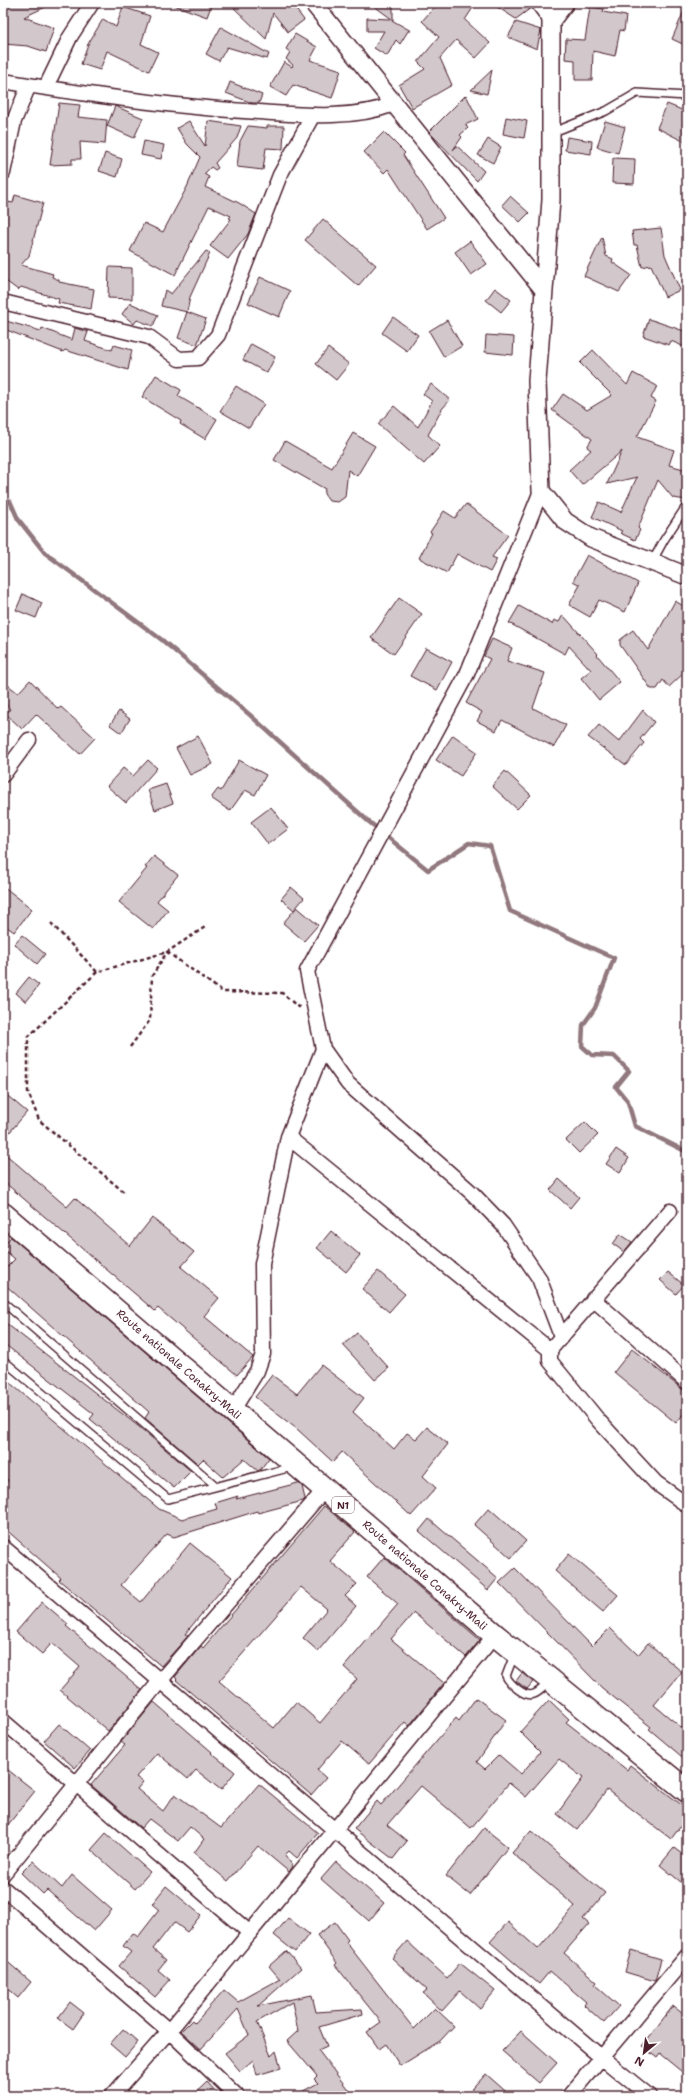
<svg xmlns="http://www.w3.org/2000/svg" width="690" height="2099" viewBox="0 0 690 2099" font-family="'Shantell Sans',sans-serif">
<rect width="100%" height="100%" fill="#fff"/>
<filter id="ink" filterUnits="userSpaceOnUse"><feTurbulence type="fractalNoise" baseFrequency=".025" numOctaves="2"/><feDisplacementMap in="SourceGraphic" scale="8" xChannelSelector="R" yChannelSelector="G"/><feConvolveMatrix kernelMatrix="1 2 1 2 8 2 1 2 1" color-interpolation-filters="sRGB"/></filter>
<g filter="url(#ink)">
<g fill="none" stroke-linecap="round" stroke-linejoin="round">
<path stroke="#91787e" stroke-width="4.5" d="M3 499 10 501 18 519 45 553 162 640 250 715 368 821 428 870 469 843 490 846 510 911 614 958 595 1008 583 1025 582 1046 592 1055 614 1056 629 1071 616 1087 628 1102 635 1126 687 1152"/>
</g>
<path fill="#d2c7cb" stroke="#4a1f2b" d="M3 3H54L24 17 54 28 46 52 28 46 3 44Z
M174 3H212L207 17 174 5Z
M229 3H291L304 20 288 32 273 13 266 39Z
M370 3H393V20Z
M438 3H476L465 20 490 43 476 58 456 40 440 58 452 85 412 108 399 85 425 69 418 62 439 37 422 21Z
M491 3H530L531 8 516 19Z
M687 4V46L672 39Z
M123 7 150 16 141 44 158 52 149 71 107 51 100 70 81 64 88 44 103 19 116 27Z
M590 7 604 9 603 12 626 16 624 31 620 30 615 56 593 51 592 80H575V60L565 59 566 39 585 40Z
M367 18 390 19 411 31H408L400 44 396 40 387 56 374 48 384 31H367Z
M516 22 541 30 537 49 508 37Z
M221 27 269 54 267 59 227 47 219 61 206 54Z
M295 34 317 47 310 60 341 70 332 98 293 85 286 96 270 87 284 62 292 67 293 65 286 59 290 52 286 49Z
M492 70 487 94 471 90Z
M230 82 262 95 259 103H252L226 93Z
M466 95 478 119 465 125 468 128 460 135 462 137 453 150 457 146 484 171 477 181 429 132Z
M59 103 80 105 78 117 107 120 105 144 80 142 81 159H72V164L50 165Z
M667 104 687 112V143L657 128Z
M115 106 143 118 134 138 107 126Z
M506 117 527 121 524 138 503 134Z
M189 121 205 146 208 121 241 126 237 138 215 163 218 168 215 170 211 167 204 174 209 177 205 187 239 203 256 214 248 234 228 259 210 246 231 219 229 218 231 216 209 206 175 275 130 251 144 223 163 232 187 187 200 157 187 144 177 128Z
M605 121 625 127 618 153 597 147Z
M248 126 267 128V126H284L283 149 266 148 263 170 237 167 240 141Z
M384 132 405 153 403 155 444 218 427 229 388 169 384 173 364 152Z
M567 137 592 141 591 154 565 150Z
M488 139 501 147 493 163 478 155Z
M144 141 164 145 161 159 141 155Z
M105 153 122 159 117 177 99 171Z
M613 158 635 159 634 184 612 183Z
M15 195 43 203 29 256 21 265 53 274 52 277 59 280V282L94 289 91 309 58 303 59 299 21 287 18 290 3 279V222L8 202 13 203Z
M510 196 529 213 520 222 502 205Z
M323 219 376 265 358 286 305 240Z
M661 228 665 255 680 290 665 297 651 265 642 267 637 245H634L632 231Z
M602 237 606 256 613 259 612 262 631 275 619 292 584 276Z
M470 241 487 264 471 275 455 252Z
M206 251 210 253 190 297 187 312 161 306 165 290 171 294Z
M109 267 132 268V299L108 298Z
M260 277 290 291 279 317 248 303Z
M495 288 511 300 501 312 486 300Z
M130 303 158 315 153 326 137 320 134 324 122 314Z
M187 312 206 319 197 345 178 338Z
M393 317 418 335 407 351 382 333Z
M649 319 687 332V348L671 341 669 345 643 336Z
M447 320 462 346 444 357 429 331Z
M6 321 41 331 42 328 72 340 75 328 88 332 85 341 112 350 114 345 132 350 128 370 65 350 63 352 4 329Z
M486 335 514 337 513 355 485 352Z
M251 344 275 357 267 373 243 360Z
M328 348 349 364 336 380 316 364Z
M593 350 627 385 633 373 657 386 651 398 656 401 637 437 674 450 669 465 687 470V500L673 498 658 480 638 528 640 530 635 540 620 533 622 531 592 517 599 502 621 512 637 477 607 484 622 451 582 485 569 470 591 450 587 447 592 439 552 410 563 394 587 410 612 395 580 363Z
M156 375 181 390 178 396 217 419 205 439 180 424 181 421 142 397Z
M431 384 450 400 442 409 428 435 440 446 424 464 378 424 394 406 418 427 432 401 423 394Z
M236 386 264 404 249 428 220 411Z
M353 433 375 446 357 476 348 470 345 497 338 502 329 501 324 494 325 489 274 460 285 441 332 468Z
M466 504 508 535 492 557 497 559 490 572 457 554 447 573 419 558 432 533 430 532 444 511 455 518Z
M587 555 638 583 625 612 599 600 590 617 569 605 580 585 573 581Z
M23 594 42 603 36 618 16 610Z
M399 598 422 614 394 654 371 638Z
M675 601 687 608V670L669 687 663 680 657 689H651L620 645V640L633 630 648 650Z
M519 606 552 624 554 620 559 622 563 615 598 654 597 655 620 682 599 700 581 678 591 670 569 646 565 654 509 623Z
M492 639 512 648 507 661 545 673 533 708 566 725 554 747 502 720 496 731 477 721 482 712 466 703 490 659 484 656Z
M426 648 452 662 437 690 410 676Z
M30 680 58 709 61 707 95 738 80 754 36 714 22 729 6 714 10 709 3 701V681L18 693Z
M643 710 654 722 640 739 644 743 626 765 588 737 599 725 619 742Z
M119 711 130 719 121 733 110 725Z
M453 735 477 752 461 776 436 760Z
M198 736 213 764 190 775 176 748Z
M148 760 157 768 126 803 107 786 123 768 133 776Z
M239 760 266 775 255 795 245 790 230 811 211 798 218 789 221 791Z
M505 771 531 795 517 809 492 786Z
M166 784 173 803 155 810 148 790Z
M271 807 288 829 268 844 251 822Z
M154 856 178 875 157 901 168 910 153 929 119 902 147 868 145 867Z
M3 886 32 909 14 932 3 924Z
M291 887 304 898 294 910 281 899Z
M297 907 318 925 304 941 283 923Z
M22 935 45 954 37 964 14 944Z
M29 977 39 985 26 1002 16 993Z
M3 1092 27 1112 3 1140Z
M585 1122 598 1135 579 1153 566 1140Z
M616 1149 629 1158 620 1173 606 1164Z
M3 1152 67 1207 75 1198 130 1246 152 1218 194 1252 181 1267 219 1298 204 1316 253 1357 237 1375 158 1308 155 1311 3 1181Z
M559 1179 579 1197 570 1208 550 1190Z
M331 1231 360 1255 346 1272 317 1248Z
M620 1234 632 1242 624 1252 613 1244Z
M11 1237 269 1458 260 1470 258 1471 244 1459 223 1477 203 1459 198 1464 145 1418 149 1412 3 1283V1271L15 1259 3 1249V1245Z
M378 1271 405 1294 389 1312 362 1289Z
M668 1272 684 1285 676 1294 660 1280Z
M3 1321 138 1426 191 1471 174 1488 90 1419 94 1414 3 1343Z
M357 1333 389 1368 375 1380 343 1345Z
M632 1349 687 1393V1410L676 1423 614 1372Z
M321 1365 364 1398 353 1412 394 1449 407 1433 416 1439 427 1427 448 1444 423 1476 436 1488 411 1516 342 1452 333 1462 297 1429 255 1397 272 1375 297 1394Z
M3 1377 159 1509 182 1519 217 1509 215 1503 238 1496 236 1499 298 1483 302 1486 305 1499 303 1501 258 1513 257 1511 174 1537 167 1534 121 1585 141 1602 190 1543 232 1577 185 1634 188 1636 161 1666 59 1580 61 1578 3 1527V1487L8 1480 3 1476Z
M324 1506 355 1532 330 1561 357 1584 345 1596 356 1606 318 1651 303 1638 327 1609 301 1587 219 1681 274 1728 296 1702 320 1723 357 1679 344 1667 398 1604 367 1577 384 1557 480 1640 466 1657 414 1613 411 1616 391 1639 444 1683 409 1726 405 1722 369 1764 342 1741 317 1770 326 1778 311 1795 176 1680 177 1679 175 1677 201 1646 203 1648Z
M489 1508 526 1541 511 1558 474 1525Z
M429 1519 498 1578 488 1590 419 1531Z
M569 1554 618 1595 603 1612 555 1571Z
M515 1568 592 1646 610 1628 638 1655 648 1643 682 1672 654 1705 687 1732V1761L649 1729 651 1727 602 1688 499 1583Z
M42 1602 68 1624 66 1626 142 1690 108 1731 60 1690 80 1667 52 1643 42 1654 16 1632Z
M522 1673 533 1682 527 1689 516 1681Z
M476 1698 506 1720 477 1762 485 1769 499 1755 521 1774 540 1752 520 1732 549 1700 569 1719 566 1722 627 1770 630 1765 687 1809V1818L671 1839 607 1790 577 1830 557 1814 583 1778 559 1759 526 1797 509 1783 471 1828 421 1786 387 1825 407 1841 393 1859 354 1829 377 1801 381 1805 456 1718 459 1721Z
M154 1702 212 1752 211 1753 235 1772 221 1790 196 1770 188 1779 157 1753 136 1777 143 1782 137 1789 163 1811 175 1794 221 1828 259 1784 318 1833 297 1858 289 1851 285 1855 293 1866 289 1872 258 1846 228 1881 194 1853 204 1839 190 1827 178 1841 149 1819 141 1828 91 1785 125 1745 121 1742Z
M59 1724 90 1751 75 1768 44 1741Z
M3 1766 35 1791 3 1831Z
M484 1828 508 1847 470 1895 446 1876Z
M531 1831 605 1893 583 1919 589 1924 564 1953 597 1982 595 1985 619 2006 604 2023 584 2005 586 2002 550 1971 539 1984 490 1942 508 1922 538 1949 575 1906 512 1853Z
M106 1833 150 1872 135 1889 91 1850Z
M674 1848 687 1858V1887L660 1865Z
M33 1861 62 1888 72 1875 112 1910 94 1931 47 1890 43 1894 21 1873Z
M336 1862 384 1903 369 1921 321 1879Z
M166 1886 201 1915 187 1932 174 1922 153 1949 166 1960 158 1970 170 1980 155 1997 119 1966 131 1952 123 1946 133 1933 138 1937 159 1910 152 1904Z
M288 1918 309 1934 295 1952 274 1935Z
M335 1922 348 1940 346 1942 414 2029 435 2008 454 2026 440 2041 400 2066 386 2044 379 2049 367 2032 381 2022 335 1965 337 1963 317 1935Z
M407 1941 447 1978 460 1963 495 1991 480 2009 460 1991 442 2011 423 1993 427 1990 392 1958Z
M631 1950 661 1959 655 1981 625 1972Z
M286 1951 301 1968 258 2006 312 1995 316 2012 362 2009 363 2014 319 2027 327 2046 318 2050 353 2096H294L318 2083 314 2079 317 2076 287 2041 298 2031 292 2002 257 2022 271 2056 276 2051 281 2068 257 2075 253 2060 240 2071 225 2053 249 2035 238 2009 201 2049 181 2031 192 2020 195 2023 224 1990 238 2002 280 1979 269 1966Z
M3 1958 31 1982 18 1998 3 1985Z
M70 2002 84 2013 73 2029 58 2018Z
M673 2006 687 2017V2076L660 2054 657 2058 642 2046Z
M123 2029 138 2042 125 2057 110 2044Z
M521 2031 557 2063 539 2083 502 2051Z
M486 2074 511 2096H466Z
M207 2082 220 2096H192Z"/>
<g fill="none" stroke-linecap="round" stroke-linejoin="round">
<g stroke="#4a1f2b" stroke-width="10">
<path id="service" d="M551 133 606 111 637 93 687 96
M652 562 664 540 685 508
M3 1302 216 1486
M3 1360 168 1499 292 1467
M514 1655 506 1676C510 1684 525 1698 534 1694 540 1692 545 1685 550 1682"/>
</g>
<g stroke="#4a1f2b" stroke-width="17">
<path id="minor" d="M538 3 551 21
M3 81C88 95 174 107 259 112 303 115 353 120 394 104
M46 87 70 37 92 3
M3 173 14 121 29 85
M3 302 149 337 179 359 198 358 218 335 280 175 313 115
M541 491 467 674 307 971 323 1049 348 1084 472 1193 503 1225 539 1278 561 1336
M3 775 29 740
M288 1137 550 1350
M670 1211 550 1350V1361L598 1420 656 1483 687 1505
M593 1299 687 1382
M233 1410 257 1371 263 1354 262 1264 288 1137 323 1049
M3 1547 601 2057 649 2096
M3 1721 250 1933
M3 1874 160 1681 325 1489
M3 1888 169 2031 237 2096
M112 2096 169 2031 495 1635
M569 2096 687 1956"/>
</g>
<g stroke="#4a1f2b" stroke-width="20">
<path id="tertiary" d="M313 3 544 290
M565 3 551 21V200L537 381 541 491 565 521 591 538 687 576"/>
</g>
<g stroke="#4a1f2b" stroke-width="25">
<path id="trunk" d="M3 1214 495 1635 687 1791"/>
</g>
<path stroke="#4a1f2b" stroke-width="2.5" stroke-dasharray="4 3" stroke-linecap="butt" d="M51 923 97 972 167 952 223 992 282 993 298 1007H301
M97 972 28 1037V1092L39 1120 125 1193
M130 1047 150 1020 152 976 167 952 205 927"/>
<use href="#service" stroke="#fff" stroke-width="7"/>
<use href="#minor" stroke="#fff" stroke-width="14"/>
<use href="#tertiary" stroke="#fff" stroke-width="17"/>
<use href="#trunk" stroke="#fff" stroke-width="22"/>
</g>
</g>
<g text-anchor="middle" stroke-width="4" stroke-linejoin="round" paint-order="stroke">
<rect fill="#fff" stroke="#80626b" stroke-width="1" x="332" y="1497" width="22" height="16" rx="3"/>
<g font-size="10" font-weight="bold" fill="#4a1f2b">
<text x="343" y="1509">N1</text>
</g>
<g font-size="11" fill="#4a1f2b" stroke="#fff">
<text transform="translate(179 1364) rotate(41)" y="4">Route nationale Conakry-Mali</text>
<text transform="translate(425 1575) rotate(41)" y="4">Route nationale Conakry-Mali</text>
</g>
</g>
<rect width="690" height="2099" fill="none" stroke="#fff" stroke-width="16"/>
<rect x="8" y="8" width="674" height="2083" fill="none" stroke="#4a1f2b" stroke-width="1.5" filter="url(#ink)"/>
<g transform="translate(644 2053) rotate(209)" stroke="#ffffff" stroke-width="3" paint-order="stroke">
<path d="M0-3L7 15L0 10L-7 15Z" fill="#4a1f2b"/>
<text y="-6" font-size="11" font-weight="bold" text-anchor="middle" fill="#4a1f2b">N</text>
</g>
</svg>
